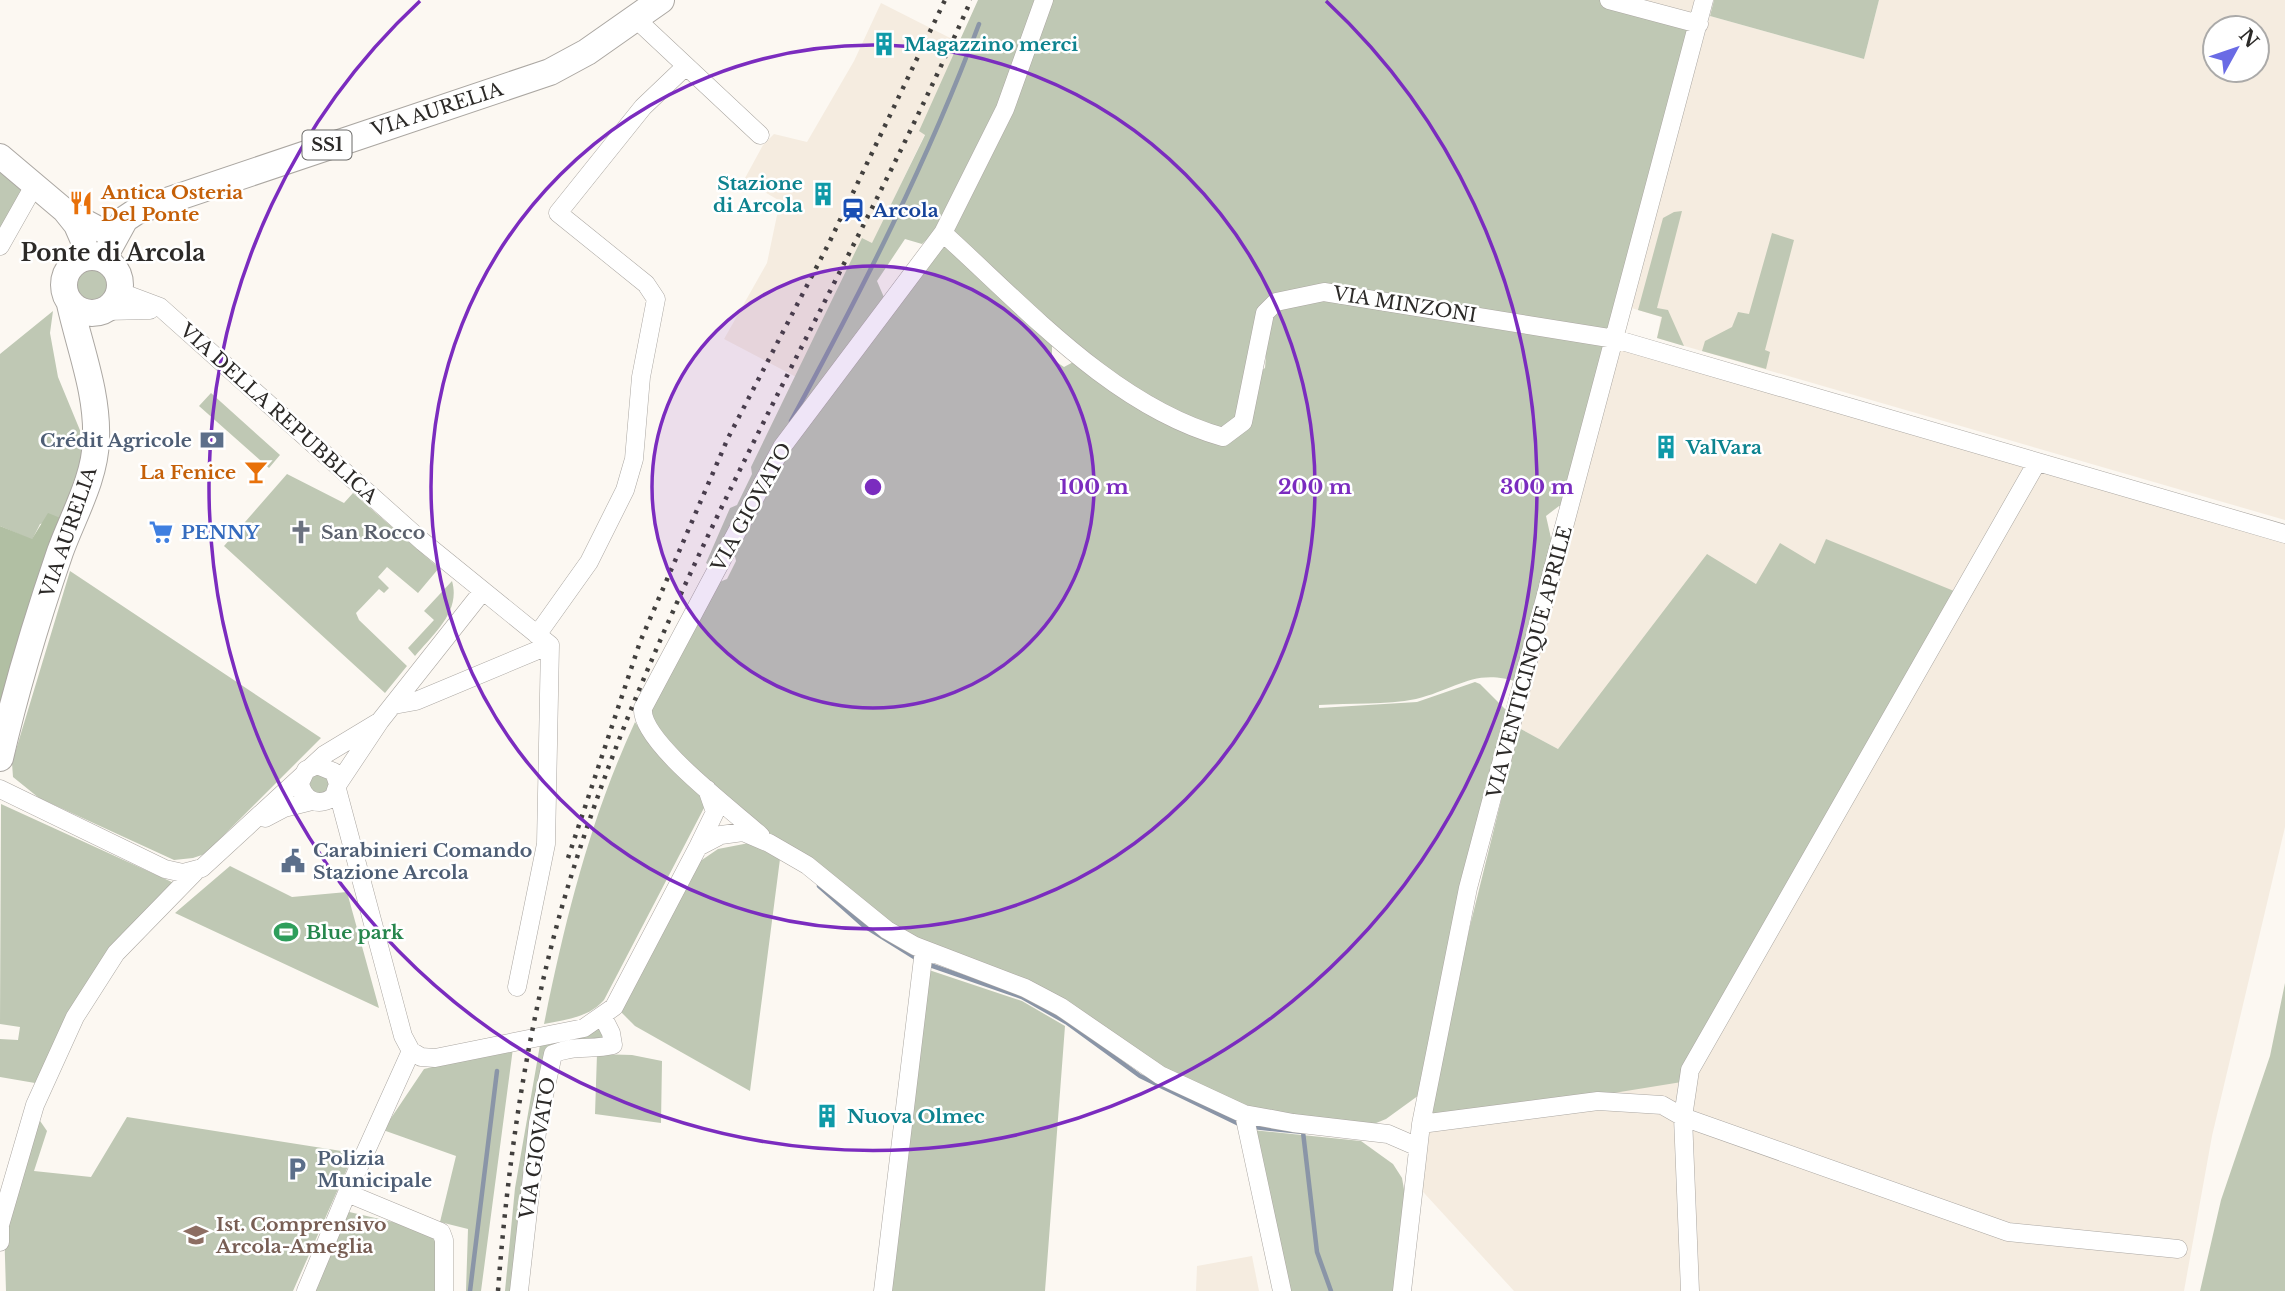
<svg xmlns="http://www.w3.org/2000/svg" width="2285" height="1291" viewBox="0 0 2285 1291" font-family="'Libre Baskerville',serif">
<rect width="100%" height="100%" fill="#fcf8f2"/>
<path fill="#f5ece0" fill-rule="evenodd" d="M1622 0H1699L1695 20Z
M1879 0H2285V520L1657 338 1661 317 1628 307 1710 16 1864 59ZM2215 28H2257V70H2215Z
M881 3 960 43 920 131 925 134 872 244 862 239 796 377 724 339 767 263 780 201 744 180 763 145 774 134 807 142 854 61Z
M1617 346 2285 538V827L2212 1136 2184 1291H1514L1414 1182 1421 1124 1954 592 1826 540 1816 564 1756 584 1723 564 1581 719 1558 749 1519 728Z
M1252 1256 1259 1291H1196L1197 1266Z"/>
<path fill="#bfc8b4" d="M978 0H1041L1001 108 944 224 922 244 905 239 877 281 886 302 713 567 706 563 730 508 737 505 752 474 751 467 862 238 872 243 925 135 919 131Z
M1047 0H1603L1694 27 1613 336 1324 289 1274 300 1241 421 1222 435 1090 364 946 233Z
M1714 0H1879L1864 59 1710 16Z
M0 167 28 191 0 239Z
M1682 211 1657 308 1668 310 1684 346 1657 338 1662 317 1638 310 1663 218 1674 212Z
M1772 233 1794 240 1765 350 1770 352 1766 369 1702 351 1705 341 1732 327 1738 312 1749 314Z
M944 236 1052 334V359L1064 367 1077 360 1223 439 1245 424 1255 375 1265 368 1266 355 1259 347 1267 314 1324 294 1612 341 1568 509 1559 506 1546 516 1555 556 1520 683C1475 667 1458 689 1416 699 1386 705 1350 703 1319 705V708L1417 702 1475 682 1480 684 1512 716 1426 1090 1386 1119 1364 1128 1293 1121 1188 1087 1062 1005 915 944 770 841 661 743 645 709 709 586 727 579 736 561 732 543 763 486Z
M64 286a28 28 0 1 1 56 0a28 28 0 1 1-56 0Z
M53 311 50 333 58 377 84 440 75 498 63 519 40 524 32 540 0 526V354Z
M211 393 280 455 269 468 199 406Z
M287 474 344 503 353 493 439 568 418 593 387 567 378 577 389 588 384 593 379 589 356 613 359 620 407 666 385 693 224 546Z
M1826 539 1954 591 1694 1080 1421 1124 1519 728 1558 749 1707 554 1756 584 1780 543 1815 564Z
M70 571 321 738 205 854 193 858 174 860 76 815 39 798 13 777 12 763Z
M452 581C461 612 433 634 415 656L408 648 434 620 424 611Z
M635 722 650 744 698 785 705 806 604 1000C588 1018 567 1019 544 1024 565 920 590 819 635 722Z
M322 773 331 782 327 793H311L308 781 313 774Z
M1 804 174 883 35 1083 0 1077V1039L18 1040 20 1027 0 1024Z
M749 843 780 859 750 1091 635 1026 619 1010 696 864 718 849Z
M230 866 292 897 347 892 379 1008 175 913Z
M929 970 1022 1001 1065 1026 1045 1291H889Z
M2285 983V1291H2200L2221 1200 2270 1056Z
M600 1029 608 1037 551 1052 515 1291H505L515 1188 540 1045Z
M513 1048 481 1291H466L468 1229 440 1222 456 1156 383 1130 424 1069Z
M597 1054 632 1055 662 1061 661 1123 595 1114Z
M36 1115 47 1131 34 1171 91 1177 127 1117 354 1153 293 1291H6L4 1225Z
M1252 1130 1361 1141 1393 1164 1402 1178 1405 1195 1397 1291H1285Z
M345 1211 436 1232 439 1291H313Z"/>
<path fill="#b1bfa3" d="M48 513 63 519 0 721V526L32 539Z"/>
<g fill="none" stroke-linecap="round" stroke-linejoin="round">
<path stroke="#8a95a7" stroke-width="4.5" d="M791 421C861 292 928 161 979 24
M819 886 863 925 919 960
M927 964 1022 997 1066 1022 1140 1076 1241 1125
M1253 1127 1303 1132 1317 1252 1331 1291
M470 1291 497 1071"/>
<g stroke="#aba7a2" stroke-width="19">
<path id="street" d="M1609 0 1699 24
M636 19 760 135
M943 233C1025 307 1114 407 1223 437L1243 422 1265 313 1276 302 1324 292 1615 339 2285 534
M0 246 35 184
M120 292 160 307 423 542 550 645
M105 311 150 310
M2036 464 1690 1070 1683 1117 2008 1232 2178 1249
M537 635 589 562 625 490 634 459 641 377 656 299 646 284 558 213 643 107 686 66
M394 705 416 701 550 645
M311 767 324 755 377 723
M338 784 334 772 317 765 306 770 300 783C303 801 320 808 334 796L338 784 380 721 482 592
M0 789 165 869 183 873 202 868 303 775
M337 789 403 1036 411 1051
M265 818 284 808 312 801
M761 836C735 812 639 741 643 708L782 447 943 233 1005 109 1044 0
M698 847 715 812 707 789
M517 987 546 844 550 645
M411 1051 421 1057 435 1058 584 1028 614 1007 698 847 721 835 743 832 769 843 807 865 887 930 915 946 1025 988 1061 1007 1160 1075 1244 1114 1293 1123 1388 1134 1418 1147
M411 1051 347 1193 441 1232 444 1240V1291
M1244 1114 1282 1291
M1421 1124 1598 1101 1662 1105 1683 1117 1690 1291
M0 1242V1225L35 1105 75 1017 116 953 195 872
M306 1291 347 1193
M519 1291 538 1123 553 1054C572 1045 592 1050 613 1045L611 1033 603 1017
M883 1291 924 950
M1402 1291 1421 1124 1468 888 1704 0"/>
</g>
<g stroke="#aba7a2" stroke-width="26">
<path id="secondary" d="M0 156 64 210 76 225 90 257
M65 211 101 230"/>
</g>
<g stroke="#aba7a2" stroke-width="28">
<path id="primary" d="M64 285a28 28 0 1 1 56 0a28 28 0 1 1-56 0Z
M103 259 125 219 137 211 550 72 587 52 661 0
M0 758C16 688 37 619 60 552 73 516 95 479 96 440 98 393 80 349 70 304"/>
</g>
<use href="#street" stroke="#fff" stroke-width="18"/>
<use href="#secondary" stroke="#fff" stroke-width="24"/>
<use href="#primary" stroke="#fff" stroke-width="26"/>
<path stroke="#42403e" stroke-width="4.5" stroke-dasharray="3.5 7" stroke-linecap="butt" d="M568 858 640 642 728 438 829 243 945 0
M498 1291C508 1158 528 1021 566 893 660 579 839 299 971 0"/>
</g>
<circle cx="873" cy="487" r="221" fill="#7b2cbf" fill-opacity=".12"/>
<g fill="none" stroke="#7b2cbf" stroke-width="3.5">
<circle cx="873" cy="487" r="221"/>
<circle cx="873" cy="487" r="442"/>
<path d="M1326 1A664 664 0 1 1 420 1"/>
</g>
<defs>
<g id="building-bare" transform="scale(1.89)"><path d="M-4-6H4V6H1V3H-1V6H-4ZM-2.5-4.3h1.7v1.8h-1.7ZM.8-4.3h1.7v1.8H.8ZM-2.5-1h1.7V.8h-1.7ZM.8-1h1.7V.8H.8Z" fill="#0f9aa8" stroke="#fff" stroke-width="2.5" paint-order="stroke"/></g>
<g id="restaurant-bare" transform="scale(1.89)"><path d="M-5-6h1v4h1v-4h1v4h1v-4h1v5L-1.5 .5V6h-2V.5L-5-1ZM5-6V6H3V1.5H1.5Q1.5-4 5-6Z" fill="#e8710a" stroke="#fff" stroke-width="2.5" paint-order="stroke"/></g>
<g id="station-bare" transform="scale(1.89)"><path d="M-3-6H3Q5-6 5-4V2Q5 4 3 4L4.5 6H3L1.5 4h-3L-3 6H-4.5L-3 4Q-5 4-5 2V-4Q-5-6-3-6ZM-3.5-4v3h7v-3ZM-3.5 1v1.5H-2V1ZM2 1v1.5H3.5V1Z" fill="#1a4fb4" stroke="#fff" stroke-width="2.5" paint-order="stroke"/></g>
<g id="bank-bare" transform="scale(1.89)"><path d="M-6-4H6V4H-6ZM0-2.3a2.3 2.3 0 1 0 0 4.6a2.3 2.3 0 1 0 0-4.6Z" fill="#5c6f8a" stroke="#fff" stroke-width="2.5" paint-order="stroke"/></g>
<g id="bar-bare" transform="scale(1.89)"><path d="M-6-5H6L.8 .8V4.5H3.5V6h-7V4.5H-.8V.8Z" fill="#e8710a" stroke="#fff" stroke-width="2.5" paint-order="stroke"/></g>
<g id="supermarket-bare" transform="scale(1.89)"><path d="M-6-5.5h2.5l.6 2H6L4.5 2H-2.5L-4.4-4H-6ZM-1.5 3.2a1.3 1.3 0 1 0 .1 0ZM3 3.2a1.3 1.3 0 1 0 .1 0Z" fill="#3f7fe0" stroke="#fff" stroke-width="2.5" paint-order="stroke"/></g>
<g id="church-bare" transform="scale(1.89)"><path d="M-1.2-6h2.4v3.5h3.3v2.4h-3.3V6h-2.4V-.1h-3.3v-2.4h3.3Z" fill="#6b7280" stroke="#fff" stroke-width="2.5" paint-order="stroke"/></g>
<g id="civic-bare" transform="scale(1.89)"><path d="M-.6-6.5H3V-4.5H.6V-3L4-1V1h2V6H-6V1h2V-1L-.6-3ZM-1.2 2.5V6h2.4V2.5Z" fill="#5c6f8a" stroke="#fff" stroke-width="2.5" paint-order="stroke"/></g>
<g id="stadium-bare" transform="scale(1.89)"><path d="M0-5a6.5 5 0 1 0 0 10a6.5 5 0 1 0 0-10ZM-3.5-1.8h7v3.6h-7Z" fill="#2e9e5b" stroke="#fff" stroke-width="2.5" paint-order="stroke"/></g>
<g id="parking-bare" transform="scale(1.89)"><path d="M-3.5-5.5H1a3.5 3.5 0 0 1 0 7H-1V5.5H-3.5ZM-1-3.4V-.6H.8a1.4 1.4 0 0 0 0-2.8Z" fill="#5c6f8a" stroke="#fff" stroke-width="2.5" paint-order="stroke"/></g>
<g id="school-bare" transform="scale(1.89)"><path d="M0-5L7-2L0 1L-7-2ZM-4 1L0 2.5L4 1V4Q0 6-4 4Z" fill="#8d6e63" stroke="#fff" stroke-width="2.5" paint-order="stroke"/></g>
</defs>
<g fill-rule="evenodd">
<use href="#building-bare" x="884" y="44"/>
<use href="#building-bare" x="823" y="194"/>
<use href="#restaurant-bare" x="81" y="203"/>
<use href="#station-bare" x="853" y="210"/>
<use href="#bank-bare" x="212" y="440"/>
<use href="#building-bare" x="1666" y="447"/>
<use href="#bar-bare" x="256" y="472"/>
<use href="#supermarket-bare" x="161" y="532"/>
<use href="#church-bare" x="301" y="532"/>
<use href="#civic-bare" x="293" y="861"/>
<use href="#stadium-bare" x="286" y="932"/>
<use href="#building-bare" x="827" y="1116"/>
<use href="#parking-bare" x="297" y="1169"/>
<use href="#school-bare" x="196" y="1235"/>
</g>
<g text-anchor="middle" stroke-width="5" stroke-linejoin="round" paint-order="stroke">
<rect fill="#fff" stroke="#6b6a68" stroke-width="2" x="302.5" y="130.5" width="49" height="29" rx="5"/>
<g font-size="18" font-weight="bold" fill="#2c2a28">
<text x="327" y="151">SS1</text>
</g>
<g font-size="19" font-weight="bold" fill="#0d838f" stroke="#fff" text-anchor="start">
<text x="904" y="51">Magazzino merci</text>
<text x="803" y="190" text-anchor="end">Stazione<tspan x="803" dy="22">di Arcola</tspan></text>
<text x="1686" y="454">ValVara</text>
<text x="847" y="1123">Nuova Olmec</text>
</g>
<g font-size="19" fill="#2c2a28" stroke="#fff">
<text transform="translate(437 109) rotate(-18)" y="7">VIA AURELIA</text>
<text transform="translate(1405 304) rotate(9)" y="7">VIA MINZONI</text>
<text transform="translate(279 413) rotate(42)" y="7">VIA DELLA REPUBBLICA</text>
<text transform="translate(751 507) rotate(-61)" y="7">VIA GIOVATO</text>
<text transform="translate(68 532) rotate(-71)" y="7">VIA AURELIA</text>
<text transform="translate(1529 662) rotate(-75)" y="7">VIA VENTICINQUE APRILE</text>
<text transform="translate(537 1148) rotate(-81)" y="7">VIA GIOVATO</text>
</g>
<g font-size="19" font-weight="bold" fill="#c56008" stroke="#fff" text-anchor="start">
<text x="101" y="199">Antica Osteria<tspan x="101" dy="22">Del Ponte</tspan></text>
<text x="236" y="479" text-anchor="end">La Fenice</text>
</g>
<g font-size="19" font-weight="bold" fill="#164399" stroke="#fff" text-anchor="start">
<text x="873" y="217">Arcola</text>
</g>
<g font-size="19" font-weight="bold" fill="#4e5e75" stroke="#fff" text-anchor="start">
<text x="192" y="447" text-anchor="end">Crédit Agricole</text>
<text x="313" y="857">Carabinieri Comando<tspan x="313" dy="22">Stazione Arcola</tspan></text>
<text x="317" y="1165">Polizia<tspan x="317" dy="22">Municipale</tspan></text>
</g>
<g font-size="19" font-weight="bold" fill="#366cbe" stroke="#fff" text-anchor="start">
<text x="181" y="539">PENNY</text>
</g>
<g font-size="19" font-weight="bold" fill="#5b616d" stroke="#fff" text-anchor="start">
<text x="321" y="539">San Rocco</text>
</g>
<g font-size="19" font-weight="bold" fill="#27864d" stroke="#fff" text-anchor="start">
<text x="306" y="939">Blue park</text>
</g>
<g font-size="19" font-weight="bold" fill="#785e54" stroke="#fff" text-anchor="start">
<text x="216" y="1231">Ist. Comprensivo<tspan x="216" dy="22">Arcola-Ameglia</tspan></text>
</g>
<g font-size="23" font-weight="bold" fill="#2c2a28" stroke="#fff">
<text x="113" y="261">Ponte di Arcola</text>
</g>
</g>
<circle cx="873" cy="487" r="10" fill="#7b2cbf" stroke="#fff" stroke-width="3.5"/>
<g font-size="21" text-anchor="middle" font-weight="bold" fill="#7b2cbf" stroke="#fff" stroke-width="5" stroke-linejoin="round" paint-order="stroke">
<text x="1094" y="494">100 m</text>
<text x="1315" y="494">200 m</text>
<text x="1537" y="494">300 m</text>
</g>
<g transform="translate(2236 49) rotate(50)"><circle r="33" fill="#ffffff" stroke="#abaaa9" stroke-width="2"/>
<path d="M0-5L12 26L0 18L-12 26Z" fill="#6a6be5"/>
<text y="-10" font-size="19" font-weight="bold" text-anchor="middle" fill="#2c2a28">N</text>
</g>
</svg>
